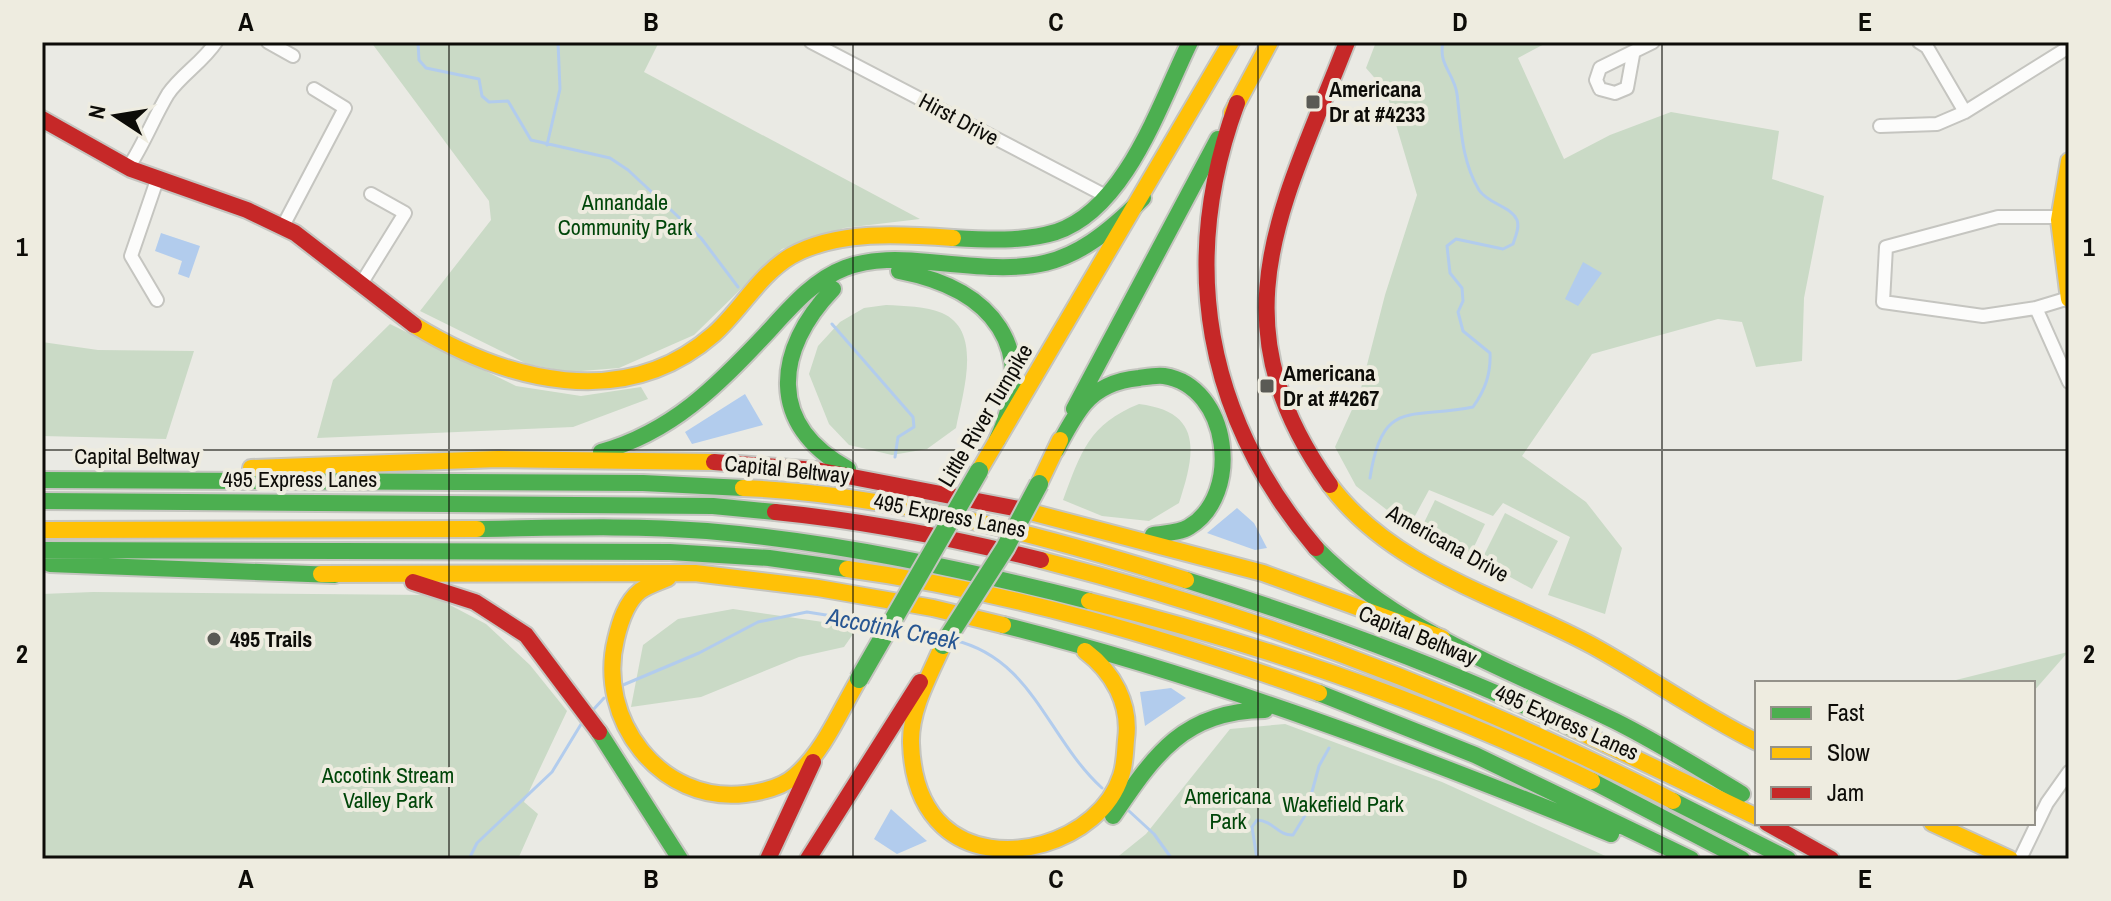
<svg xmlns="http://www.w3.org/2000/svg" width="2111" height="901" viewBox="0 0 2111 901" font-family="'Archivo Narrow',sans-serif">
<rect width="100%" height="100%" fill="#eaeae4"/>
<path fill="#cadac6" d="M371 42H659L644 72 920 219 844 228 782 249 694 335 619 368 569 372 527 364 420 311 491 220 489 201Z
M1376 42H1548L1518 58 1564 159 1610 135 1671 112 1779 131 1772 179 1824 196 1804 298 1802 361 1756 367 1742 322 1718 319 1592 354 1522 456 1586 502 1622 548 1605 614 1548 595 1570 537 1503 503 1493 516 1429 490 1409 527 1356 486 1335 447 1360 392 1385 295 1417 195 1386 91 1366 68Z
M886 305C904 306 926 306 942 313 984 331 962 395 956 428L927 449 892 455 849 445 829 424 809 374 818 346 840 322 864 308Z
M390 324 516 386 581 396 641 387 648 399 573 427 317 438 333 380Z
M42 342 98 350 194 351 166 439 42 436Z
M1139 404C1204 412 1195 454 1179 503L1149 521 1102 516 1063 500C1081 452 1089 424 1139 404Z
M1435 500 1485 524 1470 555 1420 531Z
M1505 513 1558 541 1532 589 1481 561Z
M93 592 431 595 486 624 530 665 567 711 524 802 538 814 518 859H42V594Z
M733 609 858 627 844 647 799 657 701 697 631 707 643 645 678 619Z
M2068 652 2033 692V683H1944Z
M1285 724 1442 782 1612 859H1115L1146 834 1230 729Z"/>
<path fill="#b2cced" d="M161 233 200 246 189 278 178 274 182 261 155 251Z
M1583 262 1602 273 1578 306 1565 299Z
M745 394 763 425 692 444 685 432Z
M1237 508 1254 523 1267 548 1255 550 1207 533Z
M1171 688 1186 698 1145 726 1140 692Z
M891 809 927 841 897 854 874 839Z"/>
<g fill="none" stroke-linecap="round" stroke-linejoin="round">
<path stroke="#b2cced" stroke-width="3" d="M418 42 419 60 426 68 479 79 482 96 489 102 508 101 531 140 610 158 628 170 701 238 738 287
M547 145 560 89 558 42
M832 324 913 417 914 427 898 437 895 457
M1370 478C1382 397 1411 420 1473 407 1485 390 1491 374 1490 353L1463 331 1458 312 1463 301 1462 288 1450 273 1447 246 1456 239 1503 249 1513 244C1515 237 1520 228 1517 220 1511 206 1488 204 1479 190 1461 160 1461 126 1457 94 1454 73 1438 65 1443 42
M899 628 938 637
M953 640C1033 658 1047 738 1102 788
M623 685 699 653 758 622 807 612 883 624
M593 710 604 698
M1129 811 1154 834 1172 859
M469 859 477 843 552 772 583 721
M1257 859 1252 827 1257 820C1274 821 1278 836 1293 835L1306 814 1319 766 1329 748"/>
<g stroke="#c5c5c0" stroke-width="16">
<path id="street" d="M268 42 293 56
M811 42 1106 196
M1919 42 1927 47 1965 112 2069 47
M1633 55 1627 88 1615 93 1600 89 1596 80 1600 68 1653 42
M1880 126 1937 124 1965 112
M128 168C144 144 153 119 168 94 181 75 203 62 216 42
M2060 217H1998L1886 247 1883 302 1983 316 2036 308 2069 298
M283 226 345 108 314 89
M361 284 405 213 371 194
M157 300 131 256 157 180
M2036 308 2069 382
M2020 859 2047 803 2069 772"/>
</g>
<g stroke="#c5c5c0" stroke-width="20">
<path id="fast" d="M953 238C987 240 1023 242 1056 232 1126 209 1160 103 1190 42
M899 271C993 289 1040 348 997 440
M833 289C774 350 767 425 848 469
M1074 409 1218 139
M1056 450C1065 434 1073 417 1085 403 1099 387 1118 380 1139 378 1146 377 1156 375 1164 376 1230 386 1243 495 1189 527 1180 533 1164 533 1153 535
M601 452C672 432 717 386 766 334 789 309 813 280 845 268 872 258 901 259 929 262 1033 272 1066 275 1143 198
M42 480 643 483 743 488
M42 501 713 506 775 512
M477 529C554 528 631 525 707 531 836 542 963 569 1089 601
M1316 548C1398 632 1512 671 1615 721 1659 743 1700 769 1742 794
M42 550 670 552 769 558 847 569
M50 564 335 575
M1186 580C1318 621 1448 668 1572 728
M1003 625C1210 677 1413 753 1611 834
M1319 693 1475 755 1691 859
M599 732 680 859
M1592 781 1742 859
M1673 801 1788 859
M1113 816C1155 754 1184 711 1265 710"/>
</g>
<g stroke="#c5c5c0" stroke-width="20">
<path id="slow" d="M1232 113 1270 42
M2069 161 2059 220 2069 299
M414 325C506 381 624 413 714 334 741 310 759 275 791 256 837 230 901 234 953 238
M251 468 498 459 714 462
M979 471 1231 42
M1039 484 1060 440
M1330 485C1393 570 1505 598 1593 646 1649 677 1700 714 1757 742
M743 488C890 494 1046 536 1186 580
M1019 509 1263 573 1442 638
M42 530 477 529
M1041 560C1260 616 1473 698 1673 801
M847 569C1009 591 1166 638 1319 693
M321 574 695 573 818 588 933 608 1003 625
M668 578C659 582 648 585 640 591 626 602 620 622 616 639 596 719 660 804 745 794 762 792 782 788 796 775 824 751 840 711 859 679
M1089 601C1261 644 1432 703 1592 781
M943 645C930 675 910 709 911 743 912 773 920 805 943 826 995 874 1100 842 1121 776 1125 765 1125 751 1126 740 1131 704 1113 672 1085 651
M1572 728 1757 817
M1932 823 2010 859"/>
</g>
<g stroke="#c5c5c0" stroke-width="20">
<path id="jam" d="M1237 103C1178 263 1205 417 1316 548
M42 119 131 169 247 210 295 233 414 325
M714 462 816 470 1019 509
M1330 485C1212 319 1283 207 1347 42
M775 512C866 521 953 538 1041 560
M413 582 475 602 526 635 599 732
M1767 823 1831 859
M768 859 813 762
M808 859 920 682"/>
</g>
<use href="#street" stroke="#fcfcfb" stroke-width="12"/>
<use href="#fast" stroke="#4caf50" stroke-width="16"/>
<use href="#slow" stroke="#ffc107" stroke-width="16"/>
<use href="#jam" stroke="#c62828" stroke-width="16"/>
<g stroke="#c5c5c0" stroke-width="22" stroke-linecap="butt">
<path id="fast-bridge" d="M943 645 1005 548 1039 484
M859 679 979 471"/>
</g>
<use href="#fast-bridge" stroke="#4caf50" stroke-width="18"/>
</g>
<path fill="none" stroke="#0d0c08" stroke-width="2" stroke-opacity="0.55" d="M449 42V859M853 42V859M1258 42V859M1662 42V859M42 450H2069"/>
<g fill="#5a5a55" stroke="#eeece0" stroke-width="3">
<rect x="1305" y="94" width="16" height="16" rx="4"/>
<rect x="1259" y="378" width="16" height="16" rx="4"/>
<circle cx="214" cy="639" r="8"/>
</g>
<g text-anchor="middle" stroke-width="8" stroke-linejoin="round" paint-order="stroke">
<g font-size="22" font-weight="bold" fill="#0d0c08" stroke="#eeece0" text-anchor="start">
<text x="1329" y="97">Americana<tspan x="1329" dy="25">Dr at #4233</tspan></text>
<text x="1283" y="381">Americana<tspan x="1283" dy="25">Dr at #4267</tspan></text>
<text x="230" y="647">495 Trails</text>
</g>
<g font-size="22" fill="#0d0c08" stroke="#eeece0">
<text transform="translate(959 119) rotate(28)" y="8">Hirst Drive</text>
<text transform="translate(985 415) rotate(-59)" y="8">Little River Turnpike</text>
<text x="137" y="464">Capital Beltway</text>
<text transform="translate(787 469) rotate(6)" y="8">Capital Beltway</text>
<text x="300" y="487">495 Express Lanes</text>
<text transform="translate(950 515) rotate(11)" y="8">495 Express Lanes</text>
<text transform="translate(1448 543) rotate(29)" y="8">Americana Drive</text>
<text transform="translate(1418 635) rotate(22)" y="8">Capital Beltway</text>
<text transform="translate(1567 722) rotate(24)" y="8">495 Express Lanes</text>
</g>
<g font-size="22" fill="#004609" stroke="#eeece0">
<text x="625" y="210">Annandale<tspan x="625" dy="25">Community Park</tspan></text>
<text x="388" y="783">Accotink Stream<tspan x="388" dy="25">Valley Park</tspan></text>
<text x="1228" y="804">Americana<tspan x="1228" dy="25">Park</tspan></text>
<text x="1343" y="812">Wakefield Park</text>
</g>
<g font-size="24" font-style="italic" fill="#275692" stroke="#eeece0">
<text transform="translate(893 629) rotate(11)" y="8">Accotink Creek</text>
</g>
</g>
<rect width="2111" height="901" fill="none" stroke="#eeece0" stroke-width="88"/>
<rect x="1755" y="681" width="280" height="144" fill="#eeece0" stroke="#94928a" stroke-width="2"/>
<rect x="1771" y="707" width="40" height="12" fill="#4caf50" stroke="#94928a" stroke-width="2"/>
<text x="1827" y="721" font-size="24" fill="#0d0c08">Fast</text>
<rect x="1771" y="747" width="40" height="12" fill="#ffc107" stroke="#94928a" stroke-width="2"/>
<text x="1827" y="761" font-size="24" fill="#0d0c08">Slow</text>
<rect x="1771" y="787" width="40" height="12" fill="#c62828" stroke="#94928a" stroke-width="2"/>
<text x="1827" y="801" font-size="24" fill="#0d0c08">Jam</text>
<g transform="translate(116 116) rotate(282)" stroke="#eeece0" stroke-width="6" paint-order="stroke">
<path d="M0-6L14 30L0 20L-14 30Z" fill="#0d0c08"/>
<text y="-12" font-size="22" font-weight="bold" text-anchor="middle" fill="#0d0c08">N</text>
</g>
<rect x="44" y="44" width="2023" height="813" fill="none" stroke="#0d0c08" stroke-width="3"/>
<g font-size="26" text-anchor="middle" font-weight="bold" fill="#0d0c08">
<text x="246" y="31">A</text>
<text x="651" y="31">B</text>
<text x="1056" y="31">C</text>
<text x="1460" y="31">D</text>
<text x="1865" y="31">E</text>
<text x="22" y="256">1</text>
<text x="2089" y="256">1</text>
<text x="22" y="663">2</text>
<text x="2089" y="663">2</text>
<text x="246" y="888">A</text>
<text x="651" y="888">B</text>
<text x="1056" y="888">C</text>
<text x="1460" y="888">D</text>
<text x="1865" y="888">E</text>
</g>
</svg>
